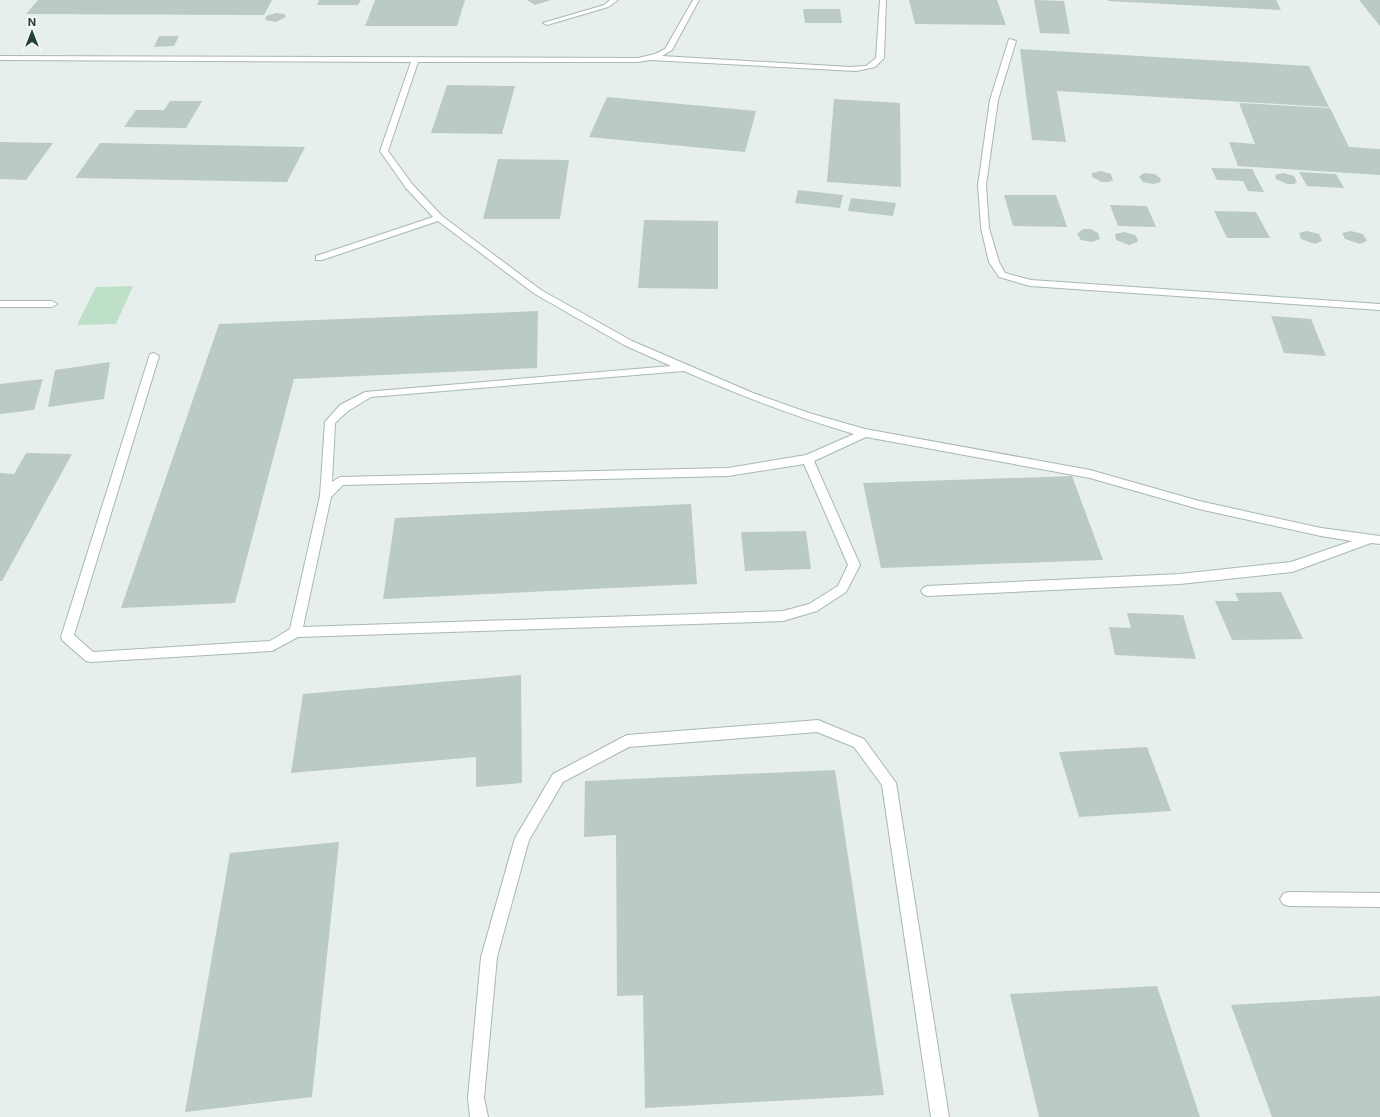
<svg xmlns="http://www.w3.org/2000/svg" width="1380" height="1117" viewBox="0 0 1380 1117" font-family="Inter,sans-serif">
<rect width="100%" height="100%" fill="#e6efeb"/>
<path fill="#bfe0c8" d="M133 286 116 324 77 325 96 287Z"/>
<path fill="#bbcac4" d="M38 0H272L264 15 26 14Z
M319 0H361L358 5H317Z
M375 0H465L457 26H365Z
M527 0H551L535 5Z
M909 0H997L1006 25 915 24Z
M1034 0 1064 1 1070 34 1040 33Z
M1108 0H1276L1281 10 1108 1Z
M1359 0H1380V26Z
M803 9H840L842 23H805Z
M276 13 284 14 286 17 276 22 265 20 266 16Z
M159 36H179L174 46 154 47Z
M1020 49 1309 66 1329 107 1057 91 1066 142 1032 140Z
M447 85 515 86 502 134 431 133Z
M607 97 756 111 745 152 589 137Z
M834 99 900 103 901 187 827 182Z
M170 101H202L186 128 124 127 136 110H164Z
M1239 103 1330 108 1349 147 1380 149V175L1238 166 1229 142 1255 144Z
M0 142 53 143 26 180 0 179Z
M100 143 305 147 287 182 75 178Z
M498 159 569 160 560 219H483Z
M1211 168 1252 169 1264 192 1248 191 1243 181 1217 180Z
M1101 171 1111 174 1113 180 1109 182H1102L1092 177V173Z
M1299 172 1336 174 1344 188 1307 186Z
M1144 173 1155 174 1160 178 1161 182 1153 184 1143 182 1139 177Z
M1283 173 1294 176 1297 182 1294 184H1287L1276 179 1275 175Z
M798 190 843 195 840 208 795 203Z
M1004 195H1056L1067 227 1013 226Z
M851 198 896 203 893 216 848 211Z
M1110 205 1147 206 1156 227 1118 226Z
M1214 211 1256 212 1270 238H1227Z
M644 220 718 221V289L638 288Z
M1083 229H1091L1098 233 1100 239 1092 242 1081 240 1077 234Z
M1307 231 1319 234 1322 241 1315 244 1301 239 1299 233Z
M1351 231 1363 234 1367 241 1360 244 1345 239 1342 233Z
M1124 232 1135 235 1138 240 1137 242 1129 245 1116 240 1115 234Z
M538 311 537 368 294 379 235 603 121 608 219 324Z
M1271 316 1311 319 1326 356 1284 353Z
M110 362 104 399 48 407 55 370Z
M43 379 34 410 0 414V384Z
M26 453 72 454 2 581H0V473L14 474Z
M1072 476 1103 560 881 568 863 483Z
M691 504 697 584 383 599 395 518Z
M806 531 811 569 745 571 741 532Z
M1281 592 1303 639 1232 640 1215 601H1239L1235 593Z
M1127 613 1183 615 1196 659 1115 655 1109 627 1131 628Z
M521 675 522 783 476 787V757L291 773 303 694Z
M1147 747 1171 811 1079 817 1059 752Z
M835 770 884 1095 645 1108 643 995 617 996 616 835 584 837 585 781Z
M339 842 312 1097 185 1112 230 853Z
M1157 986 1200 1117H1039L1010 994Z
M1380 996V1117H1272L1231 1005Z"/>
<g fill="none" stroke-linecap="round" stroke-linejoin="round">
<g stroke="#a8b8b2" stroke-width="2">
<path id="minor" d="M610 0H618L608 7 547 25 543 23 604 5Z
M693 0H699L672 50 662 56 850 67 866 66 876 58 880 0H886L884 58 875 67 856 71 650 60 638 62H418L388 151 412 184 442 216 541 290 632 341 753 393 809 413 865 429 1090 470 1199 501 1321 528 1380 536V544L1371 543 1292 572 1180 584 927 596 923 594 921 591 923 588 927 586 1180 574 1291 562 1352 541 1321 536 1199 509 1090 478 866 437 814 461 860 565 846 592 817 611 783 621 298 637 272 651 91 662 86 661 63 641 61 637 150 354 154 353 159 356 74 635 93 652 270 641 290 629 320 496 325 422 340 405 365 392 671 366 624 345 535 294 438 221 322 260H316V256L433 217 406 188 380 151 411 62 0 60V56L638 58 655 54 665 49ZM684 371C741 396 794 416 854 434L806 455 728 468 340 477 332 482 335 423 348 411 371 397ZM804 464 848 565 838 586 809 604 783 611 303 627 331 497 343 485 728 476Z
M1009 39 1016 41 998 100 986 185 989 228 999 262 1005 273 1031 280 1380 304V310L1030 286 999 277 989 262 981 228 978 185 990 100Z
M0 301H52L57 304 52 307H0Z
M818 720 864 739 896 783 949 1117H931L882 785 854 747 817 732 629 747 563 782 529 840 497 957 484 1098 488 1117H470L468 1098 481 957 515 838 553 774 627 735Z
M1288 892 1380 893V907L1288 906 1283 904 1280 899 1283 894Z"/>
</g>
<use href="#minor" fill="#fff" fill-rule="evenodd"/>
</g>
<g transform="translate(32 32)" stroke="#f7fbf9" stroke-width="3" paint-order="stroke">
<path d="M0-3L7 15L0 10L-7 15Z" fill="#24423a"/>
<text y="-6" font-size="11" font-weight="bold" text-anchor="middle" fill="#24423a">N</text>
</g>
</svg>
